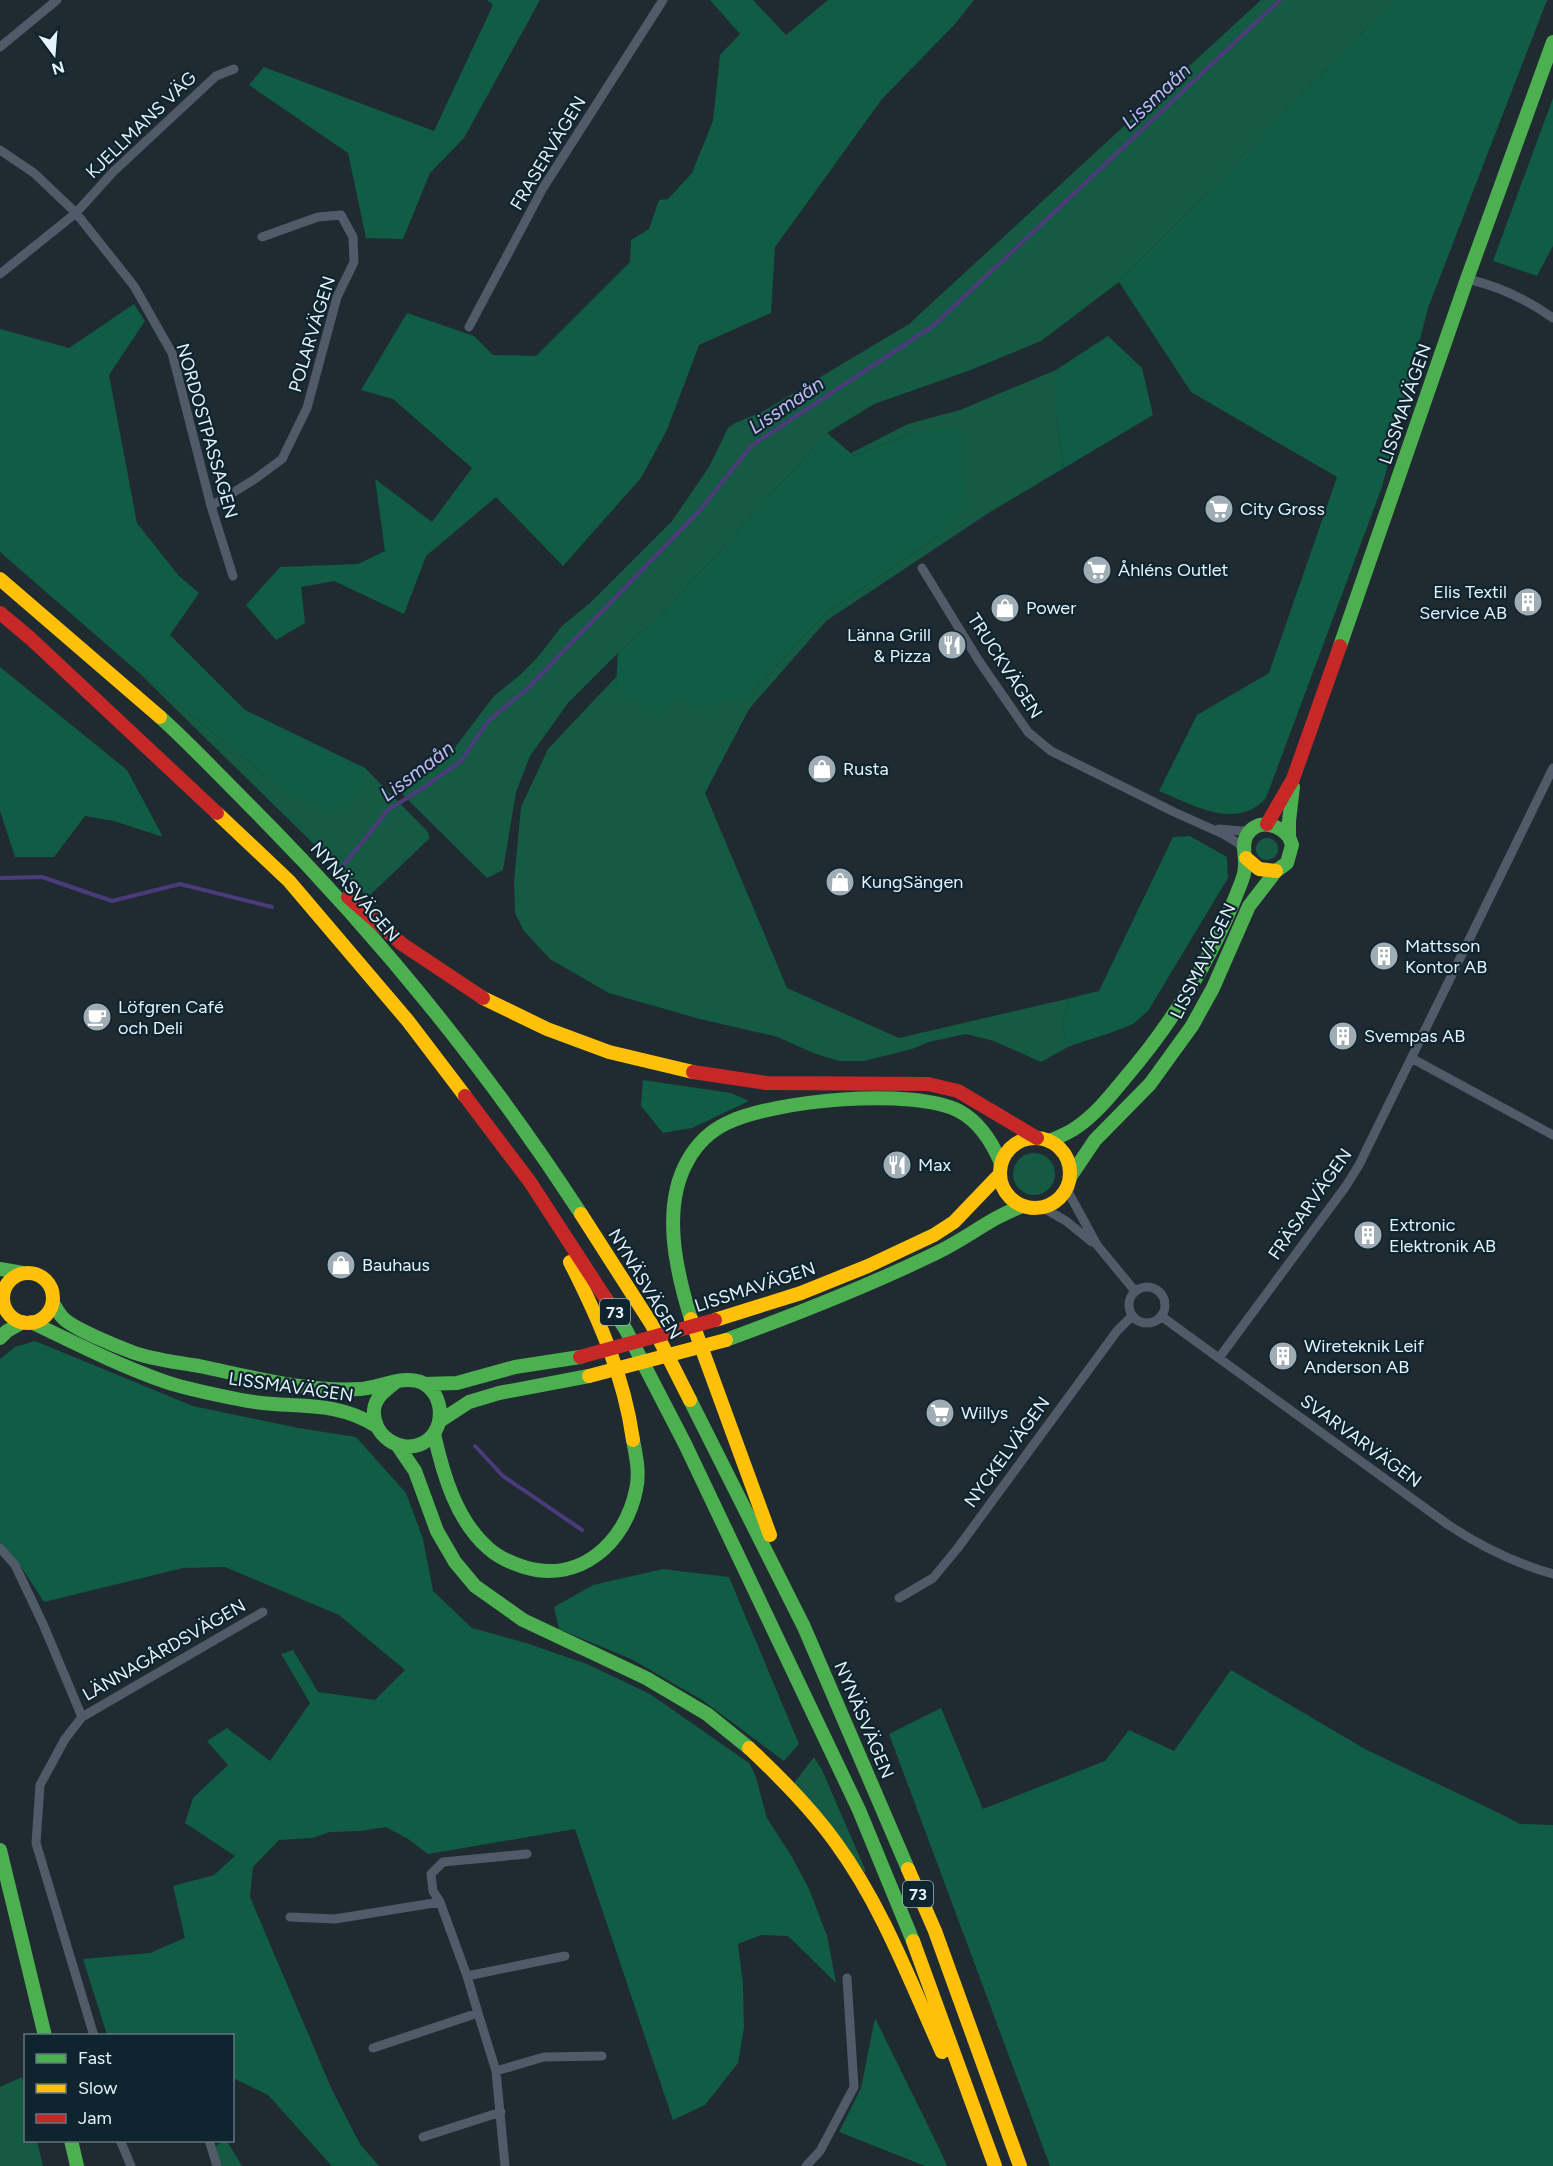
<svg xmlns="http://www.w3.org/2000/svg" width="1553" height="2166" viewBox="0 0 1553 2166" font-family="Figtree,sans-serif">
<rect width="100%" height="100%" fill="#1f2b31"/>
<path fill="#155a43" d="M1261 0H1394L1119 282 1041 341 968 371 874 404 827 433 663 613 618 653 568 703 530 756 516 792 503 870 487 878 402 794 450 754 494 696 520 675 537 658 562 626 590 603 672 521 709 467 728 428 735 423 762 412 909 324Z
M1056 370V416L1064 468 990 512 826 621 749 709 705 793 787 988 899 1038 1071 998 1062 1024 1065 1040 1076 1044 1068 1047 1041 1062 994 1041 966 1034 929 1042 912 1049 864 1061H839L813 1053 778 1037 700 1019 609 993 550 959 524 931 515 913 514 881 521 807 548 749 617 676 616 687 676 697 747 698 825 614 943 533 912 433 854 456 851 453 908 424 960 410Z
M137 671 282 789 365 791V768L427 831 430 838 368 897Z
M1256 849a11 11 0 1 1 22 0a11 11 0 1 1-22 0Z
M1013 1174a21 21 0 1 1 42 0a21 21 0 1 1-42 0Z
M814 1757 822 1770 865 1869V1873L794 1783Z
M22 2077 26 2093V2140L37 2141 43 2166H0V2087Z
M223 2141H227L242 2166H221L215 2147Z"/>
<path fill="#105c44" d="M487 0H540L464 138 430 173 403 239 366 238 348 153 249 85 264 67 434 131 493 5Z
M710 0H753L786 35 828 0H974L955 24 882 99 775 247 771 313 699 345 667 430 641 478 563 566 496 497 426 556 404 614 334 581 301 587 305 623 276 640 246 605 280 567 358 564 385 551 375 479 432 522 472 468 393 399 361 390 407 313 474 336 493 355 536 356 630 262 631 240 649 229 659 200 668 199 692 173 713 121 720 55 740 34Z
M1394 0H1547L1428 308 1382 487 1266 798C1237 831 1193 805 1159 791L1197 715 1269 673 1337 477 1191 392 1119 282Z
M1553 98V246L1537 276 1493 261Z
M134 304 145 321 109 375 137 523 178 575 199 593 170 635 245 710 365 768V791L330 811 282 789 137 671 0 552V329L69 348Z
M1108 336 1142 368 1153 415 1064 468 1056 416V370Z
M961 428 967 505 943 533 825 614 747 698 698 707 676 697 660 716 616 687 618 653 663 613 827 433 854 456 912 433Z
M0 667 127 770 163 837 114 821 85 816 54 857H15L0 811Z
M1190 836 1227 857 1228 878 1148 1011 1133 1024 1110 1033 1076 1044 1065 1040 1062 1024 1071 998 1099 991 1173 837Z
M643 1080 731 1093 749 1101 692 1128 663 1133 641 1106Z
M35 1341 193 1406 298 1428 356 1437 406 1493 423 1539 433 1591 472 1628 526 1643 587 1664 650 1694 749 1763 755 1774 767 1818 792 1857 809 1889 827 1936 836 1983 788 1936 761 1935 738 1944 743 1985 744 2027 738 2063 705 2105 673 2120 575 1829 428 1854 408 1839 386 1827 360 1831 330 1832 312 1838 279 1840 253 1867 250 1897 332 2090 360 2144 379 2166H332L268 2095 233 2078 232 2036 107 2035 83 1959 150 1953 185 1938 173 1886 214 1875 235 1856 185 1823 193 1798 228 1765 207 1741 227 1728 270 1761 310 1703 281 1654 293 1650 318 1692 375 1700 405 1670 339 1615 225 1567 183 1568 44 1602 20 1565 0 1544V1359L15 1347Z
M663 1569 729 1577 799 1744 784 1761 702 1700 633 1660 559 1629 554 1607 593 1585Z
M1231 1670 1365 1749 1501 1814 1520 1824 1553 1825V2166H1050L889 1734 941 1708 983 1809 1105 1761 1129 1730 1174 1751Z
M875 2018 939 2148 947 2166H925L839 2132 861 2088Z"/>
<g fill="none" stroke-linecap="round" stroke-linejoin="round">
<path stroke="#4c3b7b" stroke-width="4" d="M342 867 388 810 426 786 461 761 488 721 528 688 700 510 751 446 933 326 1280 0
M0 878 42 877 112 901 180 884 272 907
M475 1446 503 1476 582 1530"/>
<path stroke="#515a68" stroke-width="9" d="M0 47 57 0
M0 150 34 173 76 213 134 286 172 353 211 506 233 576
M0 274 76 213 113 172 216 76 234 69
M1467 279C1499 286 1526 299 1553 318
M469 327 543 188 663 0
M211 506 255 479 282 459 307 408 337 297 354 262 353 237 341 215 318 217 262 237
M922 568 979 661 1028 732 1051 751 1174 812 1223 834 1238 843 1244 850
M1219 829 1241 831 1252 830
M1413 1059 1553 1135
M1066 1188 1097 1245 1135 1291
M1042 1207 1066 1221 1092 1242
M1129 1305a18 18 0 1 1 36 0a18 18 0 1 1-36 0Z
M1161 1316 1447 1524C1480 1546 1514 1563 1553 1574
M1219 1358 1346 1186 1359 1165 1553 768
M0 1548 15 1565 43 1624 82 1717
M899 1598 933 1578 957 1549 1117 1331 1132 1316
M440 1902 467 1976 565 1956
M290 1917 335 1919 440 1902 433 1891 431 1874 443 1862 527 1854
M478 2013 496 2071 544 2057 602 2056
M94 2036 36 1843 40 1785 65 1739 82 1717 263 1612
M373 2048 478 2013 467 1976
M496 2071 505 2166
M423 2137 501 2112
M120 2140 131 2166
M209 2140 217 2166
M806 2166 820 2151 854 2087 847 1978"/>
<path stroke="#4caf50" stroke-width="14" d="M1340 646 1467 279 1553 42
M160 717C190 744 218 774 247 803 372 928 485 1066 581 1214
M1049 1141C1059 1137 1069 1133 1077 1127 1096 1114 1111 1095 1125 1078 1174 1021 1212 958 1239 888 1242 881 1245 874 1245 866 1246 856 1241 845 1247 835 1258 818 1278 824 1289 837
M1070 1177 1095 1140 1150 1084 1192 1026 1213 988 1249 906 1276 871 1287 863 1292 845 1289 837V821L1293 787
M0 1269 23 1273
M606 1299 626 1330 685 1444 859 1810 913 1941
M53 1303C56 1308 59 1314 63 1318 74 1329 116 1346 132 1352 153 1360 177 1362 199 1366 252 1377 306 1392 360 1389 379 1388 404 1374 423 1383 445 1395 446 1431 423 1443 400 1455 372 1435 374 1410 375 1397 387 1389 396 1382
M691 1319C676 1271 661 1207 688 1160 697 1144 710 1131 727 1123 774 1100 912 1087 959 1111 980 1122 992 1142 1001 1163
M31 1322C75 1343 120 1366 166 1382 190 1390 217 1395 242 1400 289 1410 334 1398 376 1426
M0 1338 7 1331 23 1322
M726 1340C797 1314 866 1287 934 1254 965 1240 991 1217 1023 1206
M424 1384 457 1383 515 1367 580 1357
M690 1400 804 1627 908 1869
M440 1421 469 1402 499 1393 589 1376
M434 1434C443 1474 456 1520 488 1548 498 1557 511 1563 524 1567 580 1584 625 1543 636 1490 640 1473 636 1456 633 1440
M398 1446 415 1471 437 1531 455 1562 475 1586 523 1620 646 1678 707 1714 749 1748
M0 1850 45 2036
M71 2140 77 2166"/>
<path stroke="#ffc107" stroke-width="14" d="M0 579 160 717
M217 813 289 881 408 1021 465 1096
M1246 858 1259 869 1276 871
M483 998 547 1029 609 1052 693 1072
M1000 1173a35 35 0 1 1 70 0a35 35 0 1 1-70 0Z
M581 1214 652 1325 690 1400
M570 1262C599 1319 624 1376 633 1440
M3 1298a25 25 0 1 1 50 0a25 25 0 1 1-50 0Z
M691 1319 770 1535
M715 1320 801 1293 868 1266 934 1235 954 1222 1000 1174
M749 1748C780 1777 811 1808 836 1843 882 1906 910 1981 942 2052
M908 1869 935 1931 1020 2166
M913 1941 995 2166"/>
<path stroke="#c62828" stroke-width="14" d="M0 613 30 638 217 813
M1267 824 1293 779 1340 646
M348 897 402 944 483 998
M693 1072 766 1083 928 1084 958 1091 1037 1138
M465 1096 530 1182 606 1299"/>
<path stroke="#ffc107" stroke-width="14" d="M589 1376 726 1340"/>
<path stroke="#c62828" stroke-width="14" d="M580 1357 715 1320"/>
</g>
<defs>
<g id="supermarket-disc" transform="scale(1.5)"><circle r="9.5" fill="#a0acb3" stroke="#0e242e"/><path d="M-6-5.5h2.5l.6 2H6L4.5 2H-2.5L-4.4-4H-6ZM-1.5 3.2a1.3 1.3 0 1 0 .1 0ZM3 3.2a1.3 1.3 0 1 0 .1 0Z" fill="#fff"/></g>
<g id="building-disc" transform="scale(1.5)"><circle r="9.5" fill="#a0acb3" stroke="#0e242e"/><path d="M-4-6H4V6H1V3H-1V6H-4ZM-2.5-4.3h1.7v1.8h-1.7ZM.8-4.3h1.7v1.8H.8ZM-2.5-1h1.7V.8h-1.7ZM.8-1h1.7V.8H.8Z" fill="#fff"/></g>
<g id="shop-disc" transform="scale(1.5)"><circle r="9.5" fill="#a0acb3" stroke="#0e242e"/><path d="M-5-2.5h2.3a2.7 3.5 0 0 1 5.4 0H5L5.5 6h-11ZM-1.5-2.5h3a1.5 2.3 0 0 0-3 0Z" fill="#fff"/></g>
<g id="restaurant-disc" transform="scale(1.5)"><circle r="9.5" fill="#a0acb3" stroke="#0e242e"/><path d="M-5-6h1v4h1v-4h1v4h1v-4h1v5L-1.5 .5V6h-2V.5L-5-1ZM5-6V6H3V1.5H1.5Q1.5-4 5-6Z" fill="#fff"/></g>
<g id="cafe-disc" transform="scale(1.5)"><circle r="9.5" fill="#a0acb3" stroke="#0e242e"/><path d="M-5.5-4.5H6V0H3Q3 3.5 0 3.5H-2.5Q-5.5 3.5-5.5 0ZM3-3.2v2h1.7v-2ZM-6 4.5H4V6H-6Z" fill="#fff"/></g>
</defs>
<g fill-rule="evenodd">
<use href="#supermarket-disc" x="1219" y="509"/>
<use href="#supermarket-disc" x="1097" y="570"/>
<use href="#building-disc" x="1528" y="602"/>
<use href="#shop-disc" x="1005" y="608"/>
<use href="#restaurant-disc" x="952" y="645"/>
<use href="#shop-disc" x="822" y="769"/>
<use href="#shop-disc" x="840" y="882"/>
<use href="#building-disc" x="1384" y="956"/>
<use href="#cafe-disc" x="97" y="1017"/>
<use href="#building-disc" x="1343" y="1036"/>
<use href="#restaurant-disc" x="897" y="1165"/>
<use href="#building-disc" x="1368" y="1235"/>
<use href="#shop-disc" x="341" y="1265"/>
<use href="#building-disc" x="1283" y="1356"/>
<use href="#supermarket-disc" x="940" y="1413"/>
</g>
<g text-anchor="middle" stroke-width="4.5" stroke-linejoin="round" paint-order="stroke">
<g fill="#0e242e" stroke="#a4b4bc" stroke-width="1.5">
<rect x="600" y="1299" width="30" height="26" rx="4.5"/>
<rect x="903" y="1881" width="30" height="26" rx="4.5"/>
</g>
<g font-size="16" font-weight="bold" fill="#e5f2f9">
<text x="615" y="1318">73</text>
<text x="918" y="1900">73</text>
</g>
<g font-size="18" fill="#e5f2f9" stroke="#0e242e">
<text transform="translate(141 125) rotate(-44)" y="6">KJELLMANS VÄG</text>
<text transform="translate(548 153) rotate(-59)" y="6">FRASERVÄGEN</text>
<text transform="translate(312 334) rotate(-73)" y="6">POLARVÄGEN</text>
<text transform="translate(1405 404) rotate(-71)" y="6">LISSMAVÄGEN</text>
<text transform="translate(207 431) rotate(74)" y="6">NORDOSTPASSAGEN</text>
<text transform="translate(1005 666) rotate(57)" y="6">TRUCKVÄGEN</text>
<text transform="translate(355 892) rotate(49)" y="6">NYNÄSVÄGEN</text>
<text transform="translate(1203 961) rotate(-64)" y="6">LISSMAVÄGEN</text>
<text transform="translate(1310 1204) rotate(-55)" y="6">FRÄSARVÄGEN</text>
<text transform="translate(645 1284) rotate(59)" y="6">NYNÄSVÄGEN</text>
<text transform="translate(755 1287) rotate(-18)" y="6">LISSMAVÄGEN</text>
<text transform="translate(291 1387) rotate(8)" y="6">LISSMAVÄGEN</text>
<text transform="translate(1361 1441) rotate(36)" y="6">SVARVARVÄGEN</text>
<text transform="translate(1007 1452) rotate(-54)" y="6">NYCKELVÄGEN</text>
<text transform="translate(164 1650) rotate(-30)" y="6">LÄNNAGÅRDSVÄGEN</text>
<text transform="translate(864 1720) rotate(67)" y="6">NYNÄSVÄGEN</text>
</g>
<g font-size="18" fill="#e5f2f9" stroke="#0e242e" text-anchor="start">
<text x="1240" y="515">City Gross</text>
<text x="1118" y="576">Åhléns Outlet</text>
<text x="1507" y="598" text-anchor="end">Elis Textil<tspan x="1507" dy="21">Service AB</tspan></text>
<text x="1026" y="614">Power</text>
<text x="931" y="641" text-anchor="end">Länna Grill<tspan x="931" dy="21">&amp; Pizza</tspan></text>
<text x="843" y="775">Rusta</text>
<text x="861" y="888">KungSängen</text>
<text x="1405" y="952">Mattsson<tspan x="1405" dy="21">Kontor AB</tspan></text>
<text x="118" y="1013">Löfgren Café<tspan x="118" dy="21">och Deli</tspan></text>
<text x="1364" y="1042">Svempas AB</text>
<text x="918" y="1171">Max</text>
<text x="1389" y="1231">Extronic<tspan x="1389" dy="21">Elektronik AB</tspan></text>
<text x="362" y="1271">Bauhaus</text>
<text x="1304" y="1352">Wireteknik Leif<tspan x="1304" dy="21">Anderson AB</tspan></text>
<text x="961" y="1419">Willys</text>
</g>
<g font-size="20" font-style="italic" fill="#c5b8f4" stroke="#0e242e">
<text transform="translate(1156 96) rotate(-43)" y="7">Lissmaån</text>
<text transform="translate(786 405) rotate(-34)" y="7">Lissmaån</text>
<text transform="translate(417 771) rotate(-37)" y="7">Lissmaån</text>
</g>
</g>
<rect x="24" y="2034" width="210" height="108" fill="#0e242e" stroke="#64767f" stroke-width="1.5"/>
<rect x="36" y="2054" width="30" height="9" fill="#4caf50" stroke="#64767f" stroke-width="1.5"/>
<text x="78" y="2064" font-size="18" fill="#e5f2f9">Fast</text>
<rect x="36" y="2084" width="30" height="9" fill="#ffc107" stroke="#64767f" stroke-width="1.5"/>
<text x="78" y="2094" font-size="18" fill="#e5f2f9">Slow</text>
<rect x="36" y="2114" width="30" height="9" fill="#c62828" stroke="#64767f" stroke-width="1.5"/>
<text x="78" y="2124" font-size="18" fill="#e5f2f9">Jam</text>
<g transform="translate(54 54) rotate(164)" stroke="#0e242e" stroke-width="4.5" paint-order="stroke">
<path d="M0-4.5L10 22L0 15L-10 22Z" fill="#e5f2f9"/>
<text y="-9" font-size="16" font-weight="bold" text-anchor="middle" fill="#e5f2f9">N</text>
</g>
</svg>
